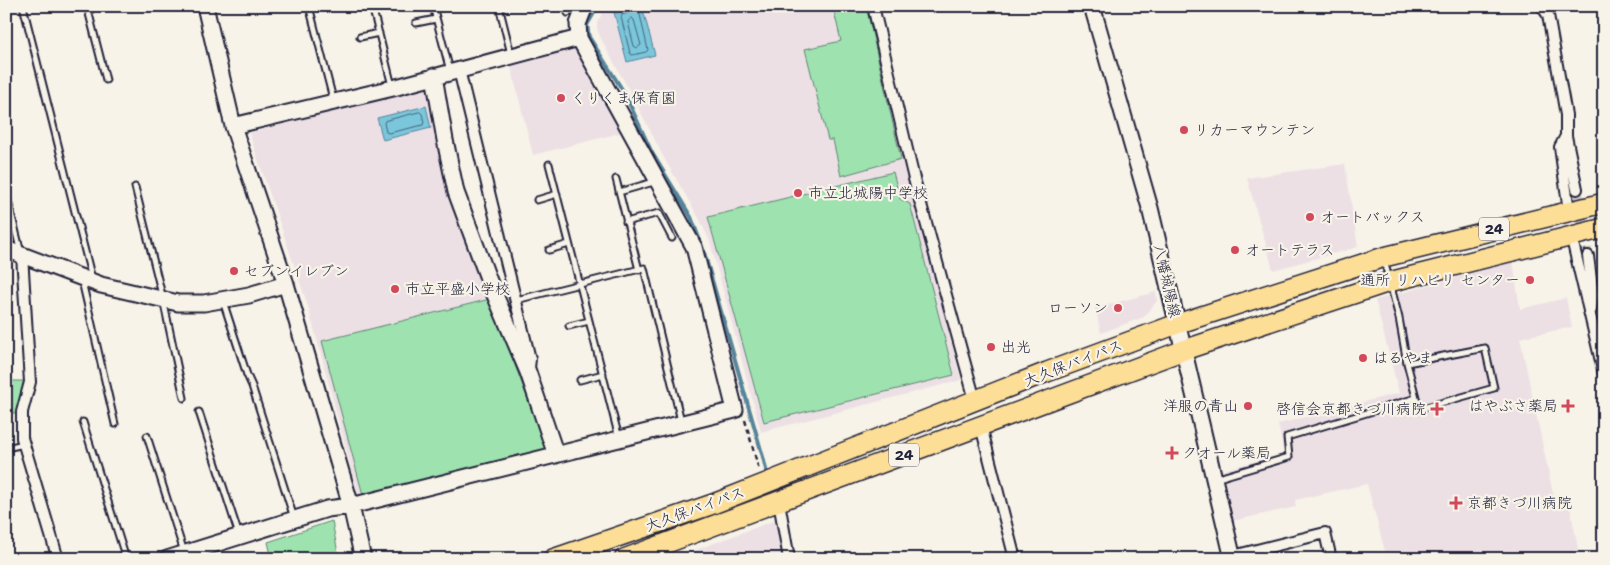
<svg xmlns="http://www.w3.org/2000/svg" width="1610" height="565" viewBox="0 0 1610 565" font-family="'Shantell Sans','Klee One',sans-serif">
<rect width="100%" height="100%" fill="#f7f3e8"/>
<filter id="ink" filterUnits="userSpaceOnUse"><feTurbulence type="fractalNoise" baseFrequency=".02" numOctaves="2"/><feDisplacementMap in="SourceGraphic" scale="10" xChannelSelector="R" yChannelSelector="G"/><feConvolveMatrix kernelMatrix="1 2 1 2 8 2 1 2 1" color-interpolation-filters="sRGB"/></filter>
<g filter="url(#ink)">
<path fill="#ece0e5" d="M606 6H869L906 165 961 380 761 432 710 242 700 220 665 160 635 101 601 39 597 29V23Z
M576 48 624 132 533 155 510 63Z
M429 87 439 153 456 212 502 319 550 453 360 501 307 303 249 133Z
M1345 164 1358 247 1273 270 1247 178Z
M1513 262 1520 309 1566 298 1572 327 1520 338 1555 503 1569 501 1580 559H1387L1367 484 1295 500 1296 507 1232 521 1219 471 1284 454 1278 424 1399 393 1375 300Z
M1156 292 1157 301 1144 317 1101 333 1095 308Z
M775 520 783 559H672L701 548Z"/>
<path fill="#9ee3af" stroke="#608275" d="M851 6H866L901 159 841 176 833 140H828L805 49 841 41 834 11Z
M893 172 900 199 910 204 954 375 764 422 708 217Z
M490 299 547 450 363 495 322 341Z
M6 381H24L16 413H6Z
M332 521 339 559H272L268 542Z"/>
<path fill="#7ac6da" stroke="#57849a" d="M634 6H642L655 55 627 62 614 12Z
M426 106 431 128 383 140 377 118Z"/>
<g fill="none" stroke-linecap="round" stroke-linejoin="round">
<path stroke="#45647b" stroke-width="1" d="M631 6 630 12 622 15 621 17 630 53 632 55 646 52 648 50 638 6
M632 18 634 20 641 45 637 48 634 46 628 22Z
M420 112 422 114 424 122 423 125 389 133 386 132 384 123 385 121Z"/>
<path stroke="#57849a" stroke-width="4" d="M598 6 587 25 589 37 625 94 652 153 691 217 703 249 763 457 768 478
M916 168 924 195"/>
<path stroke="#ccc9c5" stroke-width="10" stroke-dasharray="10 5" stroke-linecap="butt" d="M1577 189 1588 256"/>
<g stroke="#22223b" stroke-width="9">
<path id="lane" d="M23 6 92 279
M87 6 106 80
M309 6 333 99
M372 6 392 86
M433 6 450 71
M499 6 511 54
M566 6 568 13
M416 23 436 19
M360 37 379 33
M549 164 619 438
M616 179 639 270
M135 187 163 299 184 398
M6 192 21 253
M619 192 657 181
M537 200 557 194
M626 222 659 213 672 238
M549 250 569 244
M1384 260 1399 318 1407 363 1419 409 1494 388 1485 348 1407 363
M82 281 115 424
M516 300 644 268 681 421
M223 301 247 375 252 386 294 518
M569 326 589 321
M580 380 603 374
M199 412 239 535
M83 422 126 559
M147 436 184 552
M6 448 24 444
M1215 479 1289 457 1287 437 1416 398"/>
</g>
<g stroke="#22223b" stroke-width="14">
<path id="street" d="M873 6 914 179 975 400
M1542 6 1548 15 1566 115V136L1560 147 1569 211
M459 70 530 359 529 368
M1566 136 1577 189
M1571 235 1604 374
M22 255 30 382 22 412V438L58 559
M1588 256 1593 295 1591 310
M981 426 1015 559
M779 502 789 559
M1233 556 1325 533 1331 559"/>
</g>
<g stroke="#22223b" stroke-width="19">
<path id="secondary" d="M205 6 233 126 286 284 351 506 363 559
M1092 6 1150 208 1233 559
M434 76 445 140 456 192 489 281 528 372 556 455
M233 126 393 88 579 38
M6 249 101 285 178 303H204L249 295 286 284
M167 559 327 509 351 506 735 410 694 247 579 38 578 24 585 6"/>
</g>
<g stroke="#22223b" stroke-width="22">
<path id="highway" d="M553 559 713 504 1047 372 1177 324 1384 257 1604 203
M624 559 1184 350 1389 282 1604 228"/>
</g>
<path stroke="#22223b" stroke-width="2.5" stroke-dasharray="5 4" stroke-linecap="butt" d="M745 420 759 470"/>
<use href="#lane" stroke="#f7f3e8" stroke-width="5"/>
<use href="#street" stroke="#f7f3e8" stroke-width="10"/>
<use href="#secondary" stroke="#f7f3e8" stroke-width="15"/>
<use href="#highway" stroke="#fdde96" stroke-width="19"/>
</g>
</g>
<g fill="#d1495b" stroke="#f7f3e8" stroke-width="2">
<circle cx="561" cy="98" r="5"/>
<circle cx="1184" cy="130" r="5"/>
<circle cx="798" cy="193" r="5"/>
<circle cx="1310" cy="217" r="5"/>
<circle cx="1235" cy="250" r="5"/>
<circle cx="234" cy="271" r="5"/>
<circle cx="1530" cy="280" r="5"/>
<circle cx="395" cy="289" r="5"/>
<circle cx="1118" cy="308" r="5"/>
<circle cx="991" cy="347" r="5"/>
<circle cx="1363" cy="358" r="5"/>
<circle cx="1248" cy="406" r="5"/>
<path d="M1565.5 398.5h5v5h5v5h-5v5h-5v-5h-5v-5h5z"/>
<path d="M1434.5 401.5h5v5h5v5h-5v5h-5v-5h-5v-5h5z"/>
<path d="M1169.5 445.5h5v5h5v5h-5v5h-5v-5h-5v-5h5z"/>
<path d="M1453.5 495.5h5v5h5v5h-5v5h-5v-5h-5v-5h5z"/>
</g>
<g text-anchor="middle" stroke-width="4.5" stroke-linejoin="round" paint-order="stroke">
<g fill="#f7f3e8" stroke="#62616f" stroke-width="1">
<rect x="1479" y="217.5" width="30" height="23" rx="4"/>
<rect x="889" y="443.5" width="30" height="23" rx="4"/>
</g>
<g font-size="14" font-weight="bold" fill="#22223b">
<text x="1494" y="234">24</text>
<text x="904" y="460">24</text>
</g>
<g font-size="15" fill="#22223b" stroke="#f7f3e8" text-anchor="start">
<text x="571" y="103">くりくま保育園</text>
<text x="1194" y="135">リカーマウンテン</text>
<text x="808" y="198">市立北城陽中学校</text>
<text x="1320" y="222">オートバックス</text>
<text x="1245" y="255">オートテラス</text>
<text x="244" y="276">セブンイレブン</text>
<text x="1520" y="285" text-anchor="end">通所 リハビリ センター</text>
<text x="405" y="294">市立平盛小学校</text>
<text x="1108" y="313" text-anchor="end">ローソン</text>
<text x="1001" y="352">出光</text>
<text x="1373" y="363">はるやま</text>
<text x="1238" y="411" text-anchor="end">洋服の青山</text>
<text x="1558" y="411" text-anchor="end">はやぶさ薬局</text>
<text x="1426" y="414" text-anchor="end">啓信会京都きづ川病院</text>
<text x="1182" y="458">クオール薬局</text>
<text x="1467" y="508">京都きづ川病院</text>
</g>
<g font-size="15" fill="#22223b" stroke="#f7f3e8">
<text transform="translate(1167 281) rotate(77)" y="5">八幡城陽線</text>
<text transform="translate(1073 363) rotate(-21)" y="5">大久保バイパス</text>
<text transform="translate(695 509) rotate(-20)" y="5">大久保バイパス</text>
</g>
</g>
<rect width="1610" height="565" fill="none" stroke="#f7f3e8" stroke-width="25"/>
<rect x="12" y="12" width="1585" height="540" fill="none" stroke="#22223b" stroke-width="2" filter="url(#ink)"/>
</svg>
